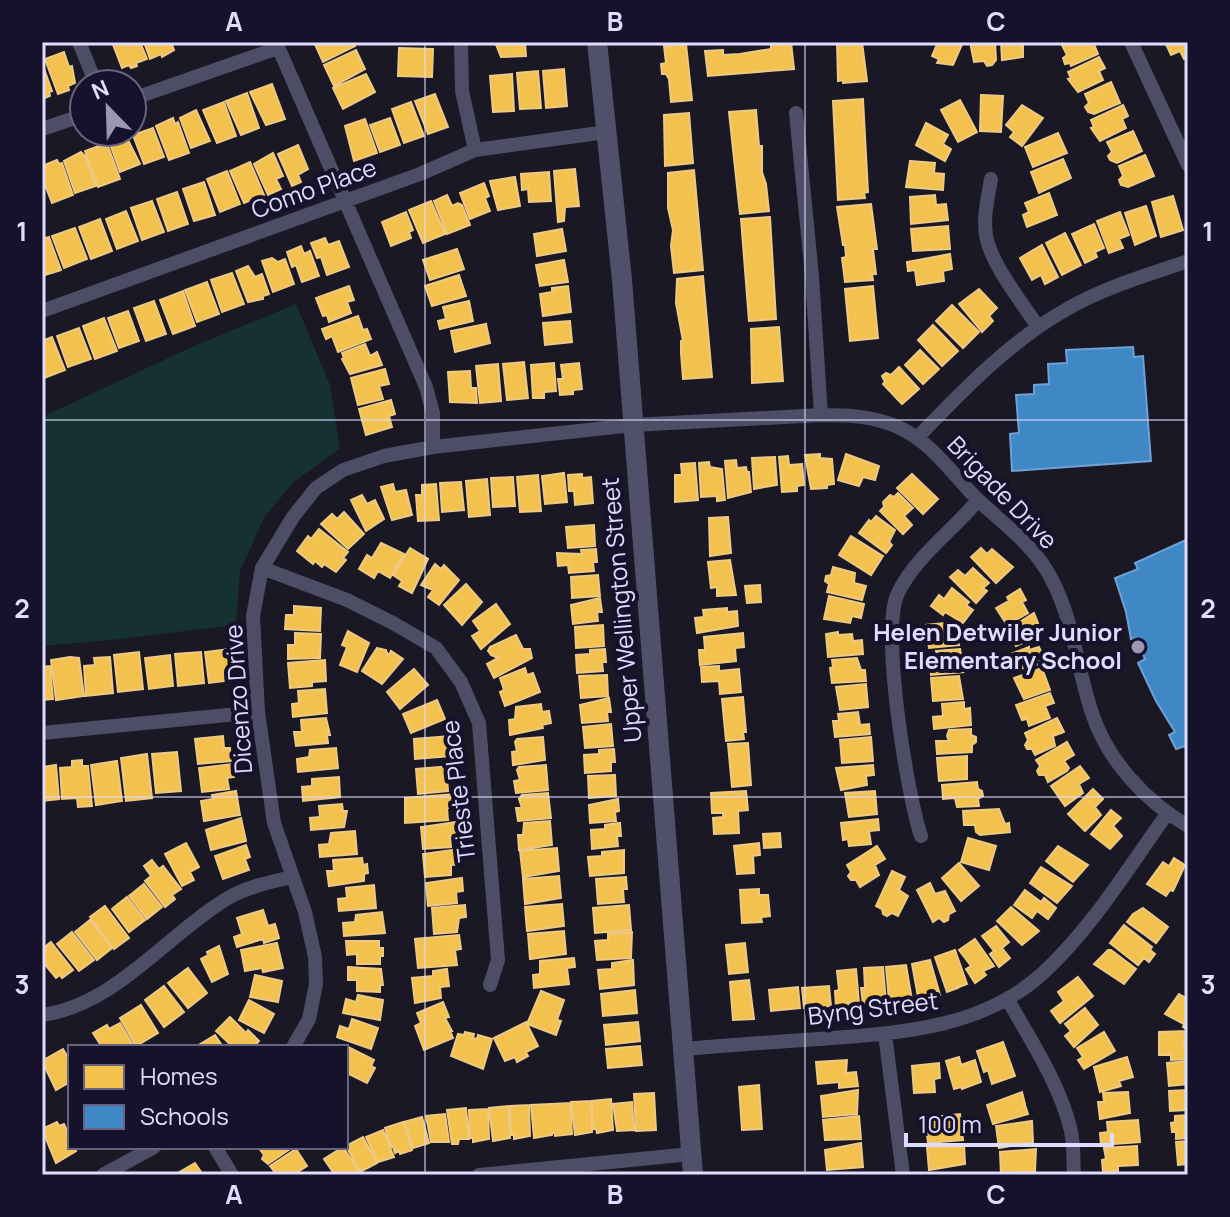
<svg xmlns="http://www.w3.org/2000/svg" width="1230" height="1217" viewBox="0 0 1230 1217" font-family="Manrope,sans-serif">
<rect width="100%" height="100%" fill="#1a1825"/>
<path fill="#163132" d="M296 304 330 385 340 449 295 481 265 516 240 571 236 625 111 640 42 646V417L194 346Z"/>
<path fill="#f2c14e" stroke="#edc983" stroke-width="2" d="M112 42H140L147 59 136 63 137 66 131 68 129 65 122 68Z
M144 42H171L174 50 162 57 161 54 150 59Z
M314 42H353L355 46 323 62Z
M495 42H525L526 56 501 57Z
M791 42 794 69 708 76 705 51 723 50V55L740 54 771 49V44Z
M837 42H862L867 81 843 83V80L838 81Z
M938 42H963L953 65 937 63 939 59 932 56Z
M970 42H995L996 60 992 65 987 66 984 61 974 62Z
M1001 42H1023V57L1002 60Z
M1069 42H1093L1098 54 1071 66 1070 63 1065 64 1063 58 1067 55 1062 45Z
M1165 42H1188V57L1184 59 1180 51 1171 55Z
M686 44 692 100 671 102 669 79 666 74H662L661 64 666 63 664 46Z
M399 48 433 49 432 77 398 76Z
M356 50 365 69 334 86 324 65Z
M64 52 69 67 72 66 75 83 68 86 69 90 58 94 45 59Z
M1099 57 1105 68 1099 71 1103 80 1078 92 1068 79 1071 78 1068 72Z
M42 63 52 91 49 92 50 96 42 99Z
M564 69 567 106 546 108 543 71Z
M538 71 541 108 520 109 517 73Z
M366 74 375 92 343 109 333 88Z
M512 74 514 111 493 112 490 76Z
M1111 82 1120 103 1094 114 1088 112 1085 107 1089 103 1085 94Z
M272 84 285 119 266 125 250 92Z
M247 93 259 128 241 135 226 101Z
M435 94 448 127 428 134 415 101Z
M981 95 1003 96 1001 132 980 131Z
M863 99 868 192 864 193 865 198 838 200 833 101Z
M960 100 977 132 958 142 941 110Z
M224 102 236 136 217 143 203 110Z
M411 102 424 136 404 143 392 109Z
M1022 105 1043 118 1022 146 1010 137 1014 132 1006 125Z
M1123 105 1128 116 1122 119 1126 128 1100 141 1091 128 1094 127 1091 120Z
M196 110 210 141 191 148 180 118Z
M756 110 759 146H762V172L766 184 769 211 740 214 729 112Z
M689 113 693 163 665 166 664 115Z
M173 118 175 124 178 122 189 153 169 160 156 126Z
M390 118 400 145 380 152 370 125Z
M365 119 377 153 354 161 345 126Z
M926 123 948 135 943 144 951 149 945 161 916 145Z
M153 128 164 157 144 164 133 135Z
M1133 131 1142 151 1117 163 1110 160 1108 156 1112 152 1107 142Z
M1058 133 1067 153 1033 167 1025 147Z
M126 136 140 164 120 172 110 144Z
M104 144 105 147 108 146 120 179 98 187 85 151Z
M298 145 308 169 298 175 301 182 292 186 278 154Z
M81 152 85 156 96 186 75 193 64 161Z
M273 153 283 176 276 179 281 189 268 195 254 164Z
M1145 155 1154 176 1128 187 1121 185 1119 180 1123 176 1119 166Z
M1063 159 1071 178 1039 193 1031 172Z
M57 160 59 164 62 163 73 195 52 203 42 177V166Z
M910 161 935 163 934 173 944 174 943 190 906 187Z
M250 162 264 195 244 203 230 171Z
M575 169 579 206 565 207 564 221 558 222 554 171Z
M694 170 703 270 674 273 671 246 673 230 668 208V173Z
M227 171 240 204 220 212 207 179Z
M549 172 551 201 529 202 528 189 522 190 521 174Z
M515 177 520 206 498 210 490 181Z
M204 182 215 215 194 221 183 189Z
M484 183 489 196 485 198 490 211 470 219 460 193Z
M177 192 188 224 168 231 157 199Z
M1049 193 1057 215 1027 227 1023 215 1029 212 1025 203Z
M447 195 452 206 458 203 462 205 470 225 447 234 434 201Z
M935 195 936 205 946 204 948 220 911 224 910 197Z
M1173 196 1183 230 1161 237 1152 202Z
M152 201 164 232 142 240 131 208Z
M431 201 445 234 423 243 409 210Z
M871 204 877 249H873L876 274H872L873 280 845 282 842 258 846 257 845 245H843L837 207Z
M1146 206 1156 236 1135 245 1125 213Z
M126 211 138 241 117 249 106 219Z
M406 212 413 230 409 232 411 238 391 246 382 222Z
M1120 212 1129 235 1119 239 1123 248 1109 253 1097 221Z
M770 217 776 319 749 321 741 219Z
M100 219 112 251 91 259 79 227Z
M1094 224 1104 248 1095 252 1097 257 1085 263 1072 234Z
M948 226 950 249 913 251 911 229Z
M75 228 87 259 64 268 52 236Z
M562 229 566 251 537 256 534 234Z
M1065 233 1081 265 1062 275 1046 243Z
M49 237 61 270 42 276V239Z
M325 238 328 245 339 241 349 267 327 275 321 257 317 258 311 243Z
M1042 245 1058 277 1045 284 1041 275 1032 280 1020 258Z
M301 246 304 254 310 251 319 276 302 282 296 265 292 267 287 252Z
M457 249 464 269 430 280 423 260Z
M950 254 952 269 943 271 944 281 917 285 915 270 908 271 907 262Z
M272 258 278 262 285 259 294 284 273 292 262 261Z
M564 260 568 282 540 286 536 265Z
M248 266 255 277 262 274 269 294 263 296V299L248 302 236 271Z
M232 273 244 304 222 312 211 280Z
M459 275 466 296 432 306 425 286Z
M703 276 712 377 683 379 681 353V341H683L676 303 677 279Z
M207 282 219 314 197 322 185 290Z
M349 286 354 300 347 302 351 313 329 322 327 315 323 316 316 298Z
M568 286 571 312 543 316 540 294 552 292V288Z
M873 286 878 338 850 341 845 289Z
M979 289 997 308 989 316 993 321 982 332 959 304Z
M183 291 195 326 173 334 160 300Z
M154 301 166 334 146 341 134 308Z
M469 301 473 321 440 329 438 321 446 319 443 307Z
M952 305 979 332 963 348 936 321Z
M128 311 139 341 119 348 108 318Z
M358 316 363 330 367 329 371 339 338 352 332 336 326 339 322 329Z
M104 318 117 351 95 359 83 326Z
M570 321 572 342 545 345 543 323Z
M486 324 490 343 455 352 451 331Z
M933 325 958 351 942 366 918 340Z
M779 327 783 381 752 383 751 329Z
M79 328 91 359 68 367 57 336Z
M52 337 65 370 44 378 42 341Z
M365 344 370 356 377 352 382 365 350 374 342 359 344 358 342 353Z
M920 350 939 369 923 384 905 365Z
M524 362 528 398 507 400 503 364Z
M554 363 556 391 544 392V398H533L531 365Z
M579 363 582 389 573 390V394L560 395 558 379H563L561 365Z
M498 364 501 401 480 403 476 366Z
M899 367 919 389 902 404 883 384 885 382 882 376 886 373 891 375Z
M385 369 389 384 379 386 383 399 358 405 351 378Z
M470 371 471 388H476L477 403 450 402 448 372Z
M391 400 395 414 389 416 392 427 366 435 359 409Z
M820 454V458L832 459 834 484 827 485V488L811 489 805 455Z
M846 454 879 466 875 480 863 477 859 486 838 480Z
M788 456 789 465 802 464 804 485 797 486V491L782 492 779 457Z
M775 457 777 485 754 489 752 458Z
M736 460 737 468 746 467 747 472H749L751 492 728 498 725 461Z
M709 462 710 467 722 469 725 500 717 501V496L701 497 699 463Z
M695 463 698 500 675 502V475H682L681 464Z
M564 473 567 502 545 504 542 476Z
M582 474V478L591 477 593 503 575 505 574 491H569L568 475Z
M912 474 938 499 923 514 897 488Z
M538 475 541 511 520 512 517 477Z
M513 477 515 506 493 507 491 478Z
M487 479 490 515 469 517 466 481Z
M461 482 464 510 442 512 440 483Z
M393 484 395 492 406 490 412 515 392 520 381 487Z
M436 484 439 520 418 521 416 495H422V485Z
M898 493 913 508 904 516 912 525 903 534 880 511 884 507 883 502 890 495 894 497Z
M362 495 367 504 375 500 384 519 366 531 351 500Z
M344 512 364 534 348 549 321 524 332 514 337 519Z
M876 516 895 530 889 542 892 545 886 553 859 533 869 520 871 522Z
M728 517 731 553 710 556 709 518Z
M594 525 595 546 568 548 566 527Z
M319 529 348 552 343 558 346 560 336 572 324 564 322 567 315 561 313 564 297 551 308 536 311 539Z
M851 536 883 556 871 575 839 555Z
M381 543 404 554 390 578 378 571 374 578 359 569 367 555 372 558Z
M410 548 428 559 412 593 399 586 402 581 393 575Z
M981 548 987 554 992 549 1013 567 996 583 971 557Z
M596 549 597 562H593L594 571 569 573 568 565 558 566 557 553 582 554 581 550Z
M730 560 736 595 717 596V587L711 588 708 562Z
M435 564 441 569 444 565 459 580 439 605 428 597 433 590 421 585Z
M833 567 855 573 854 583 866 586 862 600 827 592 829 584 825 581 826 576 831 575Z
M973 568 989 583 983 588 987 591 976 603 950 577 958 570 965 576Z
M598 575 600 596 572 598 571 577Z
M466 584 482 602 462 625 444 605Z
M760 585 761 602 747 603 745 586Z
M952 588 969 602 966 605 973 610 963 623 945 612 943 615 931 606 939 595 944 599Z
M1020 589 1026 600 1022 602 1028 613 1007 625 996 608 1009 601 1007 597Z
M829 596 864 604 861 618 852 616 850 623 824 619Z
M600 598 602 612H597L598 621 573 624 571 605Z
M496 604 510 624 481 649 472 636 480 631 473 621Z
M294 606 321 608 320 631 285 629 286 615H294Z
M727 608V612L737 611 738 626 697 633 695 618 704 617 703 610Z
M1034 613 1038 623 1034 625 1039 636 1016 646 1008 629Z
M955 622 959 645 929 648 926 625Z
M603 625 604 646 576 648 575 627Z
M348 631 369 643 357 672 340 665 347 647 342 645Z
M838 632V635L852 634 853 641 862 640 863 654 828 657 826 634Z
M295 633 321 634 320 658 288 659V645H295Z
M743 633 744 647 735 648 736 661 700 665 699 650H705L704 637Z
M516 635 523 649H530L532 658 494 678 487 664 498 658 491 655 488 651 490 647Z
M1029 647V650L1039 647 1046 662 1012 671 1008 655Z
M377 648 386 650 388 656 391 651 403 659 382 684 362 671Z
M229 649 233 680 209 683 205 652Z
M605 649 606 662H602L603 671 577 673 576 655 590 654V650Z
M960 649 964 672 931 675 930 664 934 663 936 651Z
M139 652 143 689 118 692 114 655Z
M201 652 204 683 178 686 175 654Z
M170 655 173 686 149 689 145 658Z
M70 657 79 658 84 696 56 700 51 660Z
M110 657 113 693 86 696 84 666 95 665 94 658Z
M857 658 861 670H865L866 681 832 683 830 668 833 667 832 660Z
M325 660 326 681 312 682V686L290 688 288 663Z
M50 666 53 699 42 700V667Z
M719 666V671L739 669 741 692 720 694 719 681 702 682 701 667Z
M525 668 527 675 533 673 540 692 505 706 500 692 504 690 500 678Z
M1042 668 1050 690 1024 699 1014 678Z
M414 669 428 685 400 709 387 692Z
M607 675 608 696 581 698 579 676Z
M959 676 963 699 933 701 931 678Z
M866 684 868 707 840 710 836 687Z
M325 689 327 713 293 717 292 704 299 703 298 691Z
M1050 693 1054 703 1045 706 1050 718 1029 726 1027 719 1022 720 1016 705Z
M743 697 746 732H743L744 739 726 741 722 699Z
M609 698 611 712H607L608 721 582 723 580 705Z
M437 700 445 719 411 733 403 714Z
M964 702V709L970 708 971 725 934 729 933 717 943 716 942 704Z
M541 704 542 712 549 711 551 723 542 725 543 728 510 735 509 720 515 719 516 707Z
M858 712 860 725 869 724 870 734 835 737 833 721H839L838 714Z
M326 718 330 735H327L328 743 296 746 294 732H302L301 720Z
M1057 718 1064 732 1053 736 1055 746 1035 755 1032 749H1027L1025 745 1028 740 1025 733Z
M611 724 613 746 585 748 583 727Z
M971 729V735L976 737V742L972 745V752L937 754 936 741H949L947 736 949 730Z
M223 736 224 748H230L231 761 198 764 195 739Z
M450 736 451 756 415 759 414 739Z
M543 737 545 760 513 765 512 752 517 751 515 742 517 739Z
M871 737 873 761 842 763 840 740Z
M1067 742 1074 755 1064 761 1069 768 1067 771 1048 782 1045 775H1039L1037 771 1040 766 1036 760Z
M748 743 751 785 732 787 728 744Z
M336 748 338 768 298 772 297 759 309 757 310 750Z
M614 749 615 762H611V771L585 773 584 755 599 754V750Z
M177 752 181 791 156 793 152 754Z
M147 754 152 798 126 801 121 758Z
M967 756V779L939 781 937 758Z
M82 760V766H88L92 806 78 807 77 798 62 799 60 768 72 767V761Z
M117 761 122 801 96 805 91 765Z
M232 764 234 777 227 778 229 789 202 792 199 768Z
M56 765 59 799 42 801V767Z
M546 765 548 790 516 793 514 781 520 780 517 770 519 767Z
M873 765 874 775 866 776 867 785 841 790 836 768Z
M452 766 453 778H447L448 791 418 794 416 769Z
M1080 766 1089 778 1079 784 1083 793 1065 806 1051 786Z
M615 775 616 796 589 798 588 776Z
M339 777 340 797 303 801 302 787 312 786V779Z
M977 782 978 789 982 791 983 796 978 799 979 806 957 807 955 798 943 799 942 785Z
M1093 789 1103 799 1095 807 1101 815 1085 831 1068 814Z
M236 791 240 815 204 821 201 801 213 799 212 795Z
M746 791 748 810 738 811 739 833 714 834 713 818 723 817V813H712L711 793Z
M875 791 877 814 849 817 845 793Z
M548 793 551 818 518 821 516 808H522L519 799 522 795Z
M455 794 456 808H447L448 820 405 823V798Z
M618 799 619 811 615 812 616 821 590 823 589 805Z
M342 804 343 811H347L344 827 311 830 310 818 320 817 319 806Z
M999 809 1005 824 1009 823 1010 832 980 835 976 832 975 825H964L963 811Z
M1111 810 1121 818 1113 826 1122 836 1110 849 1091 834Z
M241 818 246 841 211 850 206 830Z
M878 819 879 830 869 831 871 844 849 846 848 839 843 840 841 823Z
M550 821 552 845 519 850 518 835H523L524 823Z
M457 822 459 835 450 836 451 847 423 849 421 827Z
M620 823 621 836H617L618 846 592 849 591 830 605 829V825Z
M355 831 357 854 320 857 319 845 329 844 331 833Z
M780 833 781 847 764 848 763 834Z
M968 838 996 846 989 870 961 862Z
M186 843 199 867 190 872 194 880 182 886 165 854Z
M759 843 760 855 753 856 754 873 737 874 734 846Z
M246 845 250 857 245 859 249 870 223 879 215 856Z
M877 846 885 859 875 865 879 875 860 887 856 880H851L848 876 851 872 847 865Z
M1058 846 1088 865 1073 882 1046 861Z
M557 848 559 871 523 877 520 851Z
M460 849 461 864 451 865V875L425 877 423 854Z
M624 850V873L590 876 588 857 602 856V852Z
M362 858 363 865 367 864 368 873 364 874V881L329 886 327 871H334L333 860Z
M1174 858 1185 865 1173 891 1170 890 1166 896 1147 884 1163 862 1169 866Z
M152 860 159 869 163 866 181 889 172 895 175 899 165 907 145 881 151 876 144 866Z
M959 863 979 886 961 901 942 878Z
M1041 867 1072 886 1057 903 1030 883Z
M892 871 905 877 899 890 908 896 898 916 892 913 887 916 883 914 882 909 876 906Z
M559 876 561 898 525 904 523 879Z
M626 877 627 889H623L624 902 598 904 596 879Z
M462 878 463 891 456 892 457 903 428 906 426 883Z
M930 883 935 894 945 891 955 911 949 914 948 920 944 922 939 918 933 922 917 890Z
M144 884 162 907 147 919 129 896Z
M374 885 376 908 339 911 338 899 347 898 346 888Z
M759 889V895H768L770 916 761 917 762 922 742 923 740 890Z
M1025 890 1041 902 1044 898 1056 908 1048 919 1037 911 1032 918 1014 905Z
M127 897 145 920 129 932 112 909Z
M562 904 564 926 527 931 525 907Z
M465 905 466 917 459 918 457 932 434 934 432 908Z
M629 905 631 930 595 933 593 908Z
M105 906 129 938 114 949 90 917Z
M1011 907 1039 931 1022 945 997 921Z
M1143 908 1168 927 1156 943 1127 922 1133 914Z
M263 910 268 926 275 924 279 938 264 943 263 939 237 947 234 937 242 934 237 918Z
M382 912 385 933 344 936 343 923 355 922 356 915Z
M90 920 112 948 97 960 75 932Z
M1124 925 1152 947 1150 950 1155 954 1149 962 1144 958 1138 965 1110 943Z
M996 926 1009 942 1002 948 1010 958 999 967 990 954 994 951 982 936Z
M564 931 566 954 530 959 528 934Z
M72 932 94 960 79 971 57 944Z
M632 932 631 958 597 960 595 941 608 940V934Z
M459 935 461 949 455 950 457 965 418 968 415 939Z
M975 939 994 966 983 971 986 975 975 983 966 969 971 966 959 950Z
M346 941H379V948H383V956H380V964H357V954L347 955Z
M51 942 73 970 62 978 60 975 56 978 42 961V949Z
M277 943 283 968 263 972 262 968 245 971 241 950Z
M745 943 748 972 729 974 726 945Z
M219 946 228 974 212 982 201 959 208 955 207 952Z
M955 950 967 984 959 987 957 985 958 988 947 992 935 957Z
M1108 950H1111L1136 969 1124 984 1094 964Z
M574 958 575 967 567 968 569 984 534 988 533 975 540 974V961Z
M633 960 634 985 600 989 598 970 612 969V963Z
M930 960 940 995 918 997 912 964Z
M906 965 912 1000 901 1001 900 998 889 1001 886 967Z
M348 967 381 969 383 985H380V992L357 991V980H348Z
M883 967 886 1002H877V999H874L875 1003 863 1004 861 988H865L864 968Z
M188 968 207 993 188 1008 168 983Z
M447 969 449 986 440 987 441 998 415 1003 412 978 433 976V971Z
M856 969 859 1003 851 1004 848 1002V1006L836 1007 835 991 839 990 837 971Z
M255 975 282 981 278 1002 250 997Z
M1078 977 1093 996 1060 1023 1051 1011 1064 1001 1058 992Z
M749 980 754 1019 733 1020 730 982Z
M164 986 184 1012 164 1027 145 1000Z
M829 986 831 1006 804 1008 802 988Z
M798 987 800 1008 771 1011 769 990Z
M635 990 637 1013 603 1016 601 994Z
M541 991 564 1000 557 1020 561 1021 556 1035 527 1024Z
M1179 994 1188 999V1030L1183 1027 1184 1024 1165 1014Z
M358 995 383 1000 380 1020 343 1013 346 999 356 1002Z
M249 1000 274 1014 264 1033 239 1020Z
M443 1002 449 1017 445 1018 452 1031H450L453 1038 424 1050 415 1026 421 1023 417 1013Z
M141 1005 158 1033 136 1046 120 1018Z
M1085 1008 1098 1025 1074 1047 1065 1036 1071 1031 1065 1024Z
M230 1017 246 1033 248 1030 259 1041 253 1047H233L216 1031Z
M352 1019 378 1028 371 1049 337 1037 340 1026 349 1029Z
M526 1022 538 1046 526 1052 528 1056 517 1062 515 1057 505 1061 494 1038Z
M638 1022 640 1041 606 1045 604 1025Z
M120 1023 134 1047H102L93 1033 107 1025 109 1029Z
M1187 1031V1041H1184V1045H1188V1059L1171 1060V1055H1159V1032Z
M465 1032 474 1034 473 1038 477 1039 478 1035 492 1039 483 1069 451 1056 458 1034 464 1035Z
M1104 1032 1115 1051 1084 1069 1078 1060 1083 1057 1077 1048Z
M215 1035 223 1047H197V1046Z
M1003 1042 1015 1076 992 1084 988 1070 984 1072 977 1051Z
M640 1046 642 1065 608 1068 606 1049Z
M348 1047 374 1060 371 1066 375 1068 367 1083 349 1074 346 1075Z
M63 1049 70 1061V1082L56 1090 42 1061Z
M959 1057 961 1065 975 1060 981 1082 962 1089 961 1087 954 1089 946 1061Z
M1127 1057 1133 1077 1119 1081 1121 1086 1100 1092 1094 1067Z
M847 1060 846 1073 856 1072 858 1086 839 1088V1082L818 1084 816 1062Z
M1188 1061V1084L1169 1086 1167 1063Z
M939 1063 940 1078 934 1079 935 1092 914 1093 912 1066Z
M759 1085 762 1129 742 1130 739 1087Z
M858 1090 857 1114 823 1117 821 1096Z
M1188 1090V1110L1170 1111 1169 1091Z
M1022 1092 1025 1104 1022 1105H1025L1028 1114 993 1124 987 1105Z
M1128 1092 1130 1113 1100 1119 1098 1102H1104L1103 1093Z
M654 1093 656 1130 636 1131 634 1094Z
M611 1099 613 1130 597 1133 596 1129H593L592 1101Z
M591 1101 592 1132 575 1135 571 1102Z
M632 1102 634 1130 617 1131 613 1104Z
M570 1103 572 1134 555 1136V1133H552V1135L534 1138 531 1105Z
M529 1105 530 1136 514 1139V1135H511L510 1106Z
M508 1106 510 1138 493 1141 489 1108Z
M466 1108 469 1139H459L458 1144H452L447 1110Z
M488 1109 489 1139 473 1142V1138H470L469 1110Z
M445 1114 449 1142H431L426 1116Z
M960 1114 963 1140 928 1143 925 1118Z
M1188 1115V1138L1176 1139V1132H1172L1171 1123 1175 1122V1116Z
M859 1116 861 1139 825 1140 823 1120Z
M422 1117 429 1143 413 1148 404 1122Z
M1138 1120 1140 1142 1101 1145 1100 1133 1108 1132 1107 1122Z
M1032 1121 1033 1142 999 1148 996 1126Z
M57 1122 59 1126 64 1124 70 1137V1147H74L76 1151 56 1163 42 1129Z
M403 1122 412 1150 400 1154 399 1151 395 1153 393 1147H391L385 1128Z
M383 1130 394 1157 378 1162 366 1137Z
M363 1137 377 1163 360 1172 346 1146Z
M1188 1141V1164L1178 1165 1176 1142Z
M861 1143 863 1167 827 1170 825 1150Z
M964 1144 965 1164 929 1170 927 1147Z
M1137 1146 1138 1165 1118 1166V1171L1103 1172 1102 1160 1106 1159 1104 1148Z
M258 1147H293L268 1164 262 1159 264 1155Z
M343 1147 361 1175H335L324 1159Z
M296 1149 307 1166 293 1175H277L270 1166Z
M1036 1149 1035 1171 1001 1174 1000 1152Z
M195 1163 203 1175H179L178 1173Z"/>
<path fill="#3f88c5" stroke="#6fa1d6" stroke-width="2" d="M1133 347 1134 357 1143 356 1151 461 1012 471 1010 434 1019 433 1016 395 1034 394V385L1049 384 1048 364 1067 363 1066 350Z
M1188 539V748L1185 746 1176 749 1169 735 1175 732 1156 701 1138 663 1145 659 1136 638 1131 639 1126 612 1115 578 1138 569 1135 563Z"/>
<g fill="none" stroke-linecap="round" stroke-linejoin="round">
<path stroke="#4d4d65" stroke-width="14" d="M79 42 96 84
M276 42 426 387 433 413V447
M461 42 462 91 475 150
M1131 42 1188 165
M132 99 278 48
M796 113 812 276 821 415
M42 129 84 115
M991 179C988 198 983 216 986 235 991 265 1022 302 1038 327
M42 311 420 174 475 150 606 132
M917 438C962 391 1010 341 1067 309 1105 287 1147 275 1188 261
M262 568 347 600 393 623 436 648 461 682 479 723 498 960 490 985
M42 733 258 712
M921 836C907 794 880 629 898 593 916 556 953 531 978 500
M1008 1000C1031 1041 1060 1084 1071 1131 1074 1145 1073 1161 1074 1175
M42 1015C116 1005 166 935 228 898 247 887 270 882 292 877
M885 1034 903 1175
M293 1047 309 1019 316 984 315 957 305 912 274 823 258 712 253 616 262 568 293 517 316 488 343 470 384 456 433 447 633 425 821 415C848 415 873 416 898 427 932 442 953 475 978 500 1005 525 1035 546 1052 580 1074 622 1077 669 1092 713 1107 760 1146 802 1188 826
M685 1049C730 1045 774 1042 819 1039 898 1033 982 1029 1043 973 1092 928 1128 868 1167 814
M215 1147 232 1175
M103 1175 154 1147
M479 1175 691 1154"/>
<path stroke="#51506b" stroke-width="20" d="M597 42 622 280 693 1175"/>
</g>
<path fill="none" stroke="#e0dcff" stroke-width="2" stroke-opacity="0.55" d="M425 42V1175M805 42V1175M42 420H1188M42 797H1188"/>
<circle fill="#9b97b3" stroke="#16122b" stroke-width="3" cx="1138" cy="647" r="8"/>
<g text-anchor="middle" stroke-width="8" stroke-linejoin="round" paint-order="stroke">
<g font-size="24" fill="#e0dcff" stroke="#16122b">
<text transform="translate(314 189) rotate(-20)" y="8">Como Place</text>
<text transform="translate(1002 493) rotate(46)" y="8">Brigade Drive</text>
<text transform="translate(622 610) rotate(-95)" y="8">Upper Wellington Street</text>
<text transform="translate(239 699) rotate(-94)" y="8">Dicenzo Drive</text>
<text transform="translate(459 791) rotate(-97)" y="8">Trieste Place</text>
<text transform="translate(873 1009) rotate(-7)" y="8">Byng Street</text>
</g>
<g font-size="24" font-weight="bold" fill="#e0dcff" stroke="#16122b" text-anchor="end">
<text x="1122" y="641">Helen Detwiler Junior<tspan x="1122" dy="28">Elementary School</tspan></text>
</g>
</g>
<rect width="1230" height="1217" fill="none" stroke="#16122b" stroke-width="88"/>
<rect x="68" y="1045" width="280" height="104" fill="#16122b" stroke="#676380" stroke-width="2"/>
<rect x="84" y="1065" width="40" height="24" fill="#f2c14e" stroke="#676380" stroke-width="2"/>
<text x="140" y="1085" font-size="24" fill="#e0dcff">Homes</text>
<rect x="84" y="1105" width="40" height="24" fill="#3f88c5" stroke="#676380" stroke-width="2"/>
<text x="140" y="1125" font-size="24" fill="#e0dcff">Schools</text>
<g transform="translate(108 108) rotate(337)"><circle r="38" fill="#16122b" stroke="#676380" stroke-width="2"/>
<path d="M0-6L14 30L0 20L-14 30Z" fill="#9b97b3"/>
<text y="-12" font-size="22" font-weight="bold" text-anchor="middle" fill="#e0dcff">N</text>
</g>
<path d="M906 1133v12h206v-12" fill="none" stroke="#e0dcff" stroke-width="4"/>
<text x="918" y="1133" font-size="24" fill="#e0dcff" stroke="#16122b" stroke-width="6" paint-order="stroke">100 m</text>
<rect x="44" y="44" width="1142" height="1129" fill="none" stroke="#e0dcff" stroke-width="3"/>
<g font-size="26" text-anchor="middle" font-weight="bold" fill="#e0dcff">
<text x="234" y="31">A</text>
<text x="615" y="31">B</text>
<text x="996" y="31">C</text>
<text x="22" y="241">1</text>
<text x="1208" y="241">1</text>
<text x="22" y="618">2</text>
<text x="1208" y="618">2</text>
<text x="22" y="994">3</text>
<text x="1208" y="994">3</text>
<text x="234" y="1204">A</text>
<text x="615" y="1204">B</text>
<text x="996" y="1204">C</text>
</g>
</svg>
